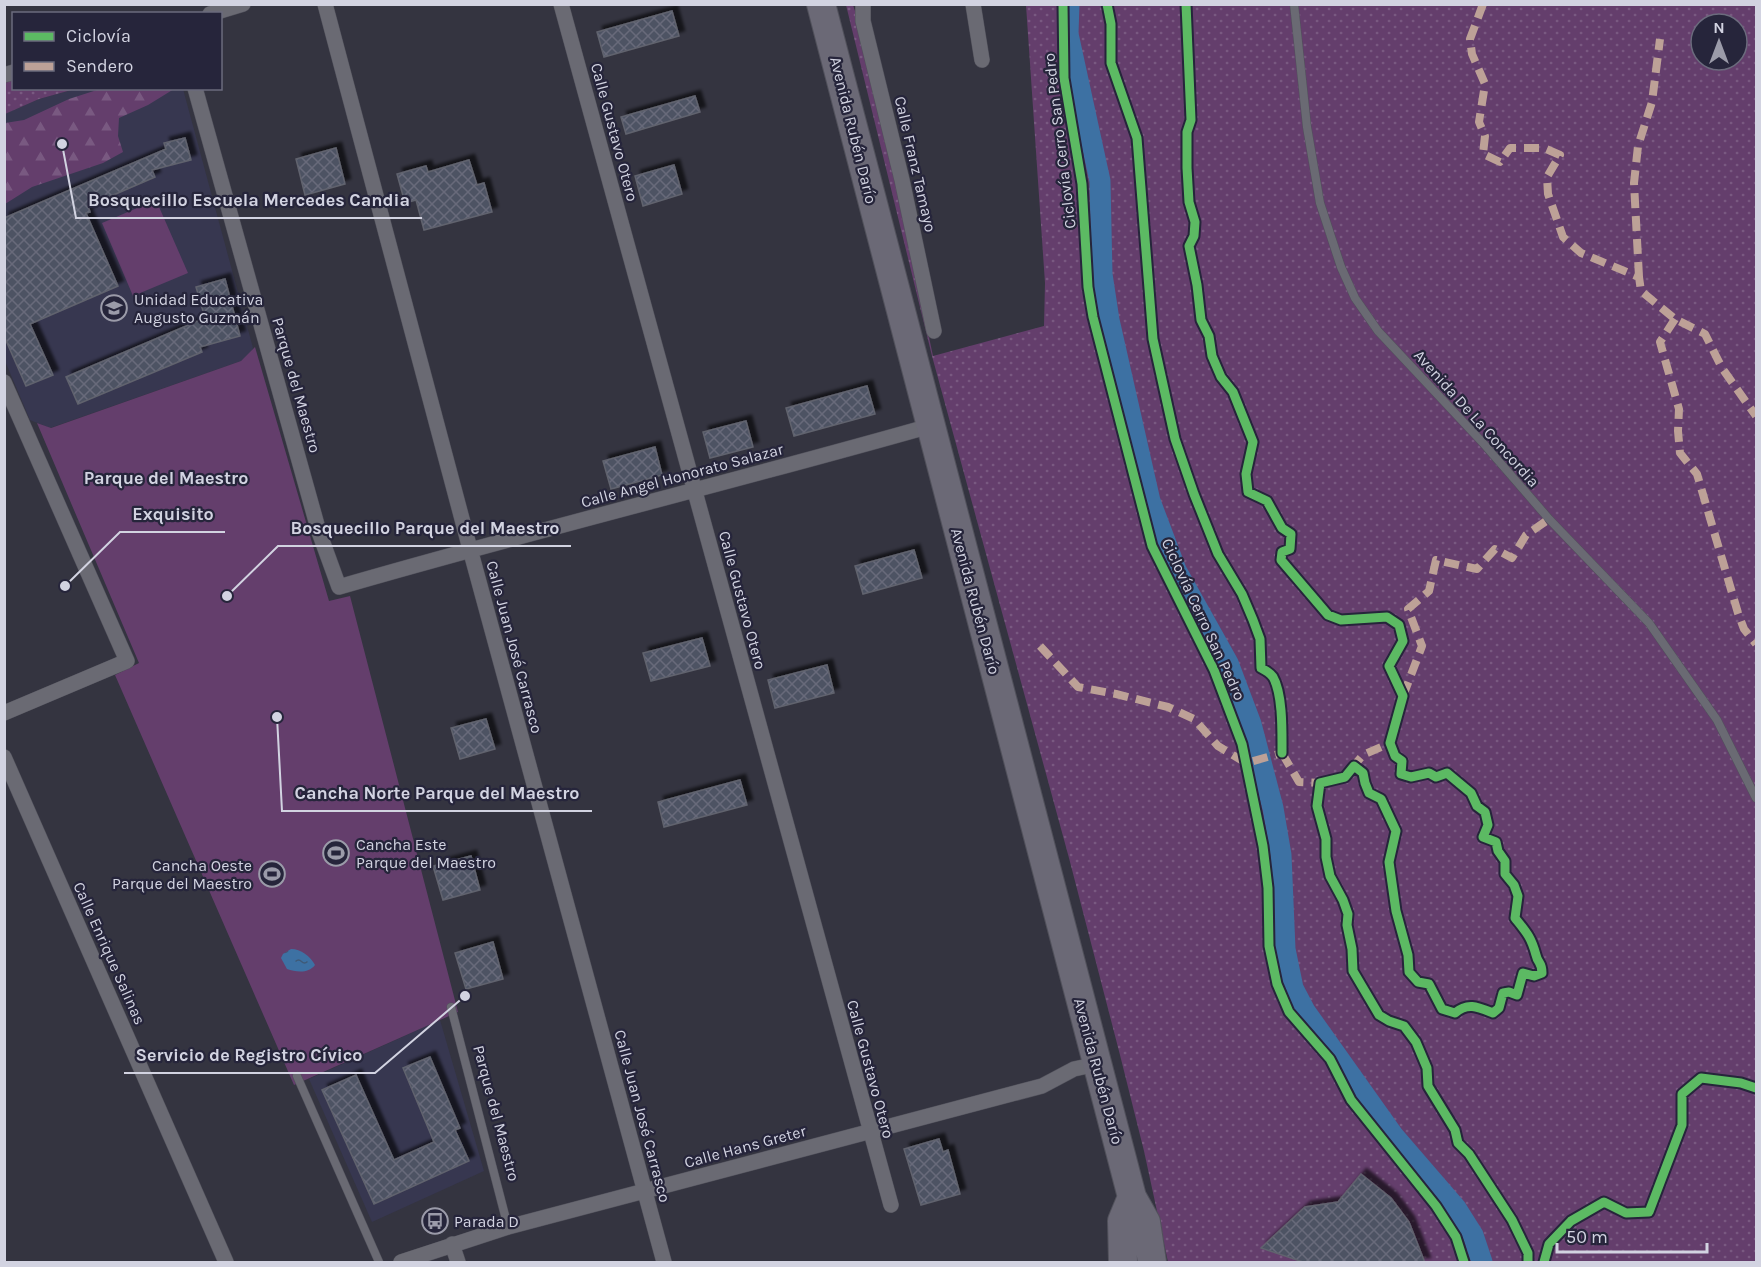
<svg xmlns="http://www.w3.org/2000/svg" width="1761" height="1267" viewBox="0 0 1761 1267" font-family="Karla,sans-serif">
<defs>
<pattern id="grass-dots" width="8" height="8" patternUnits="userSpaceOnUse" patternTransform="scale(1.5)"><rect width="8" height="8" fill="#643e6c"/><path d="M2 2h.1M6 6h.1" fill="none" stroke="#795981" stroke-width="1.8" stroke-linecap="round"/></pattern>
<pattern id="forest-firs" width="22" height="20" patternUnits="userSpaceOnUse" patternTransform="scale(1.5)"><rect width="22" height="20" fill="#643e6c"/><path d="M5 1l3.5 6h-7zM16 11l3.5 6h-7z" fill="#795981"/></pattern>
<pattern id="water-ripples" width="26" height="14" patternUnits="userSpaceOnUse" patternTransform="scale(1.5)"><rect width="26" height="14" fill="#3d71a3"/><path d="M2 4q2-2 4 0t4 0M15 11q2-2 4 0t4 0" fill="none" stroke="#3e5a78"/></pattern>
<pattern id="building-cross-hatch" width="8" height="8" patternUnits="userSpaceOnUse" patternTransform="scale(1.5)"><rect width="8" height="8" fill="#4e5364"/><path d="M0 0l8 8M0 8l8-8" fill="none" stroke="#676b7a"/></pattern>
<filter id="shadow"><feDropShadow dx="5.5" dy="-5.5" stdDeviation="1.5" flood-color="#0009"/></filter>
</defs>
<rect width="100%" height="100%" fill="#343440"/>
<path fill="#373750" d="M75 89H183L253 348 249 356 241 361 50 428 30 420 5 361 4 114 39 99Z
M440 1020 484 1171 372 1222 309 1079Z"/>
<path fill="url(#grass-dots)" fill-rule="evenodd" d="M846 5H853L855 11 895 177 933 356 1044 326 1045 283 1026 5H1756V1262H1168L1144 1151 1120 1055 1069 858 932 356ZM1701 24H1737V60H1701Z
M13 77 14 88 75 89 39 99 5 114 4 81Z"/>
<path fill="url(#forest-firs)" d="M100 89H174L148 105 119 118 118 136 123 152 103 163 32 187 5 204V123L24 120 69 99Z"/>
<path fill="#643e6c" d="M156 200 188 273 133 296 102 223Z
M255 347 329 601 350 596 458 1012 294 1085 115 675 139 663 37 423 51 428 241 361Z"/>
<path fill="url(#water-ripples)" d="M291 949C301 949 310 956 315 965 308 974 296 972 287 969L281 958 283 954Z"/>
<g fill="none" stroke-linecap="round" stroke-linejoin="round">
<path stroke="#3d71a3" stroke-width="21" d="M1069 4 1068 34 1100 181 1102 274 1109 320 1150 501 1176 570 1228 663 1251 724 1273 808 1281 855 1285 949 1293 988 1305 1011 1393 1135 1456 1208 1473 1235 1482 1262"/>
</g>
<path fill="url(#building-cross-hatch)" stroke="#61636e" stroke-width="1.5" filter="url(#shadow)" d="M672 11 679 36 604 57 597 32Z
M695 96 700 112 626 134 621 117Z
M185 138 191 160 152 170 155 177 88 206 90 212 86 213 118 286 30 324 53 375 26 386 4 336V218L166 149 164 143Z
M336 148 345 184 305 195 296 159Z
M469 160 477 185 484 183 492 212 424 230 416 200 405 203 397 174 426 166 428 172Z
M674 165 682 194 643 206 635 176Z
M225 279 240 336 200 347 202 352 78 404 66 377 205 318 196 287Z
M867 386 875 414 794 436 786 408Z
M746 421 753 447 710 458 703 432Z
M655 447 662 475 611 489 603 461Z
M914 550 922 578 863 594 855 566Z
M702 638 710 666 651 681 643 653Z
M827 665 834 693 775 708 768 680Z
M486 719 495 749 460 759 451 728Z
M740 780 747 805 664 827 658 802Z
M471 856 480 890 443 900 433 866Z
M493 942 503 979 466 989 455 953Z
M430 1057 460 1128 455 1130 469 1161 374 1204 322 1090 356 1075 394 1160 434 1142 403 1068Z
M939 1139 943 1152 948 1150 960 1194 921 1205 904 1149Z
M1361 1174 1391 1198 1409 1222 1425 1263H1306L1261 1248 1305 1207 1338 1202Z"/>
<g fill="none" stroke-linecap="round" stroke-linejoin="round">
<g stroke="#51515b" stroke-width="9">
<path id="lane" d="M1294 4 1307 127 1320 203 1341 267 1355 298 1378 331 1483 443 1549 519 1649 623 1717 720 1756 798
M451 1007 508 1227
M297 1076 379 1262"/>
</g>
<g stroke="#51515b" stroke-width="16">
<path id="street" d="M325 4 470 549 664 1262
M561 4 891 1205
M863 4V21L902 180 934 331
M973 4 982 60
M210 14 243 4
M4 75 14 72
M195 88 319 532 339 587C535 530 733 482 930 426
M4 382 127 661 4 713
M4 757 226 1262
M452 1244 458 1262
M401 1262 508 1227 1042 1086 1074 1069 1097 1064"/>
</g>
<g stroke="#51515b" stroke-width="30">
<path id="highway" d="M821 4 1132 1197 1146 1222 1152 1262
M1123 1262 1122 1221 1132 1197"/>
</g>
<use href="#lane" stroke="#6a6a73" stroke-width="8"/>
<use href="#street" stroke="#6a6a73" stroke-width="15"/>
<use href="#highway" stroke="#6b6976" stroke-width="28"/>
<path stroke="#bda197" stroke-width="8" stroke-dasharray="15 8" stroke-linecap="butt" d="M1483 4 1470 39 1472 54 1485 84 1479 122 1485 136 1483 154 1500 162 1510 148H1544L1560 155 1547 177 1548 194 1563 237 1581 253 1639 277 1641 291 1675 319 1705 334 1722 368 1756 416
M1639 277 1634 183 1638 146 1652 102 1660 39
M1675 319 1660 342 1679 409 1678 431 1680 453 1697 474 1738 613 1744 629 1756 644
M1040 646 1078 687 1116 694 1168 707 1194 719 1218 746 1246 763 1282 753
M1403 696 1422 646 1408 609 1429 591 1436 560 1477 569 1495 549 1512 558 1526 535 1549 519
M1282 753 1299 782 1323 783
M1351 769 1363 755 1390 743"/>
<g stroke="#26253b" stroke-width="13">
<path id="cycleway" d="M1063 4 1064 78 1082 184 1088 287 1093 317 1152 546 1214 670 1242 744 1263 846 1268 888 1269 946 1277 984 1289 1012 1330 1059 1351 1100 1436 1206 1456 1237 1464 1262
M1107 4 1111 24V63L1137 138 1153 339 1175 439 1194 494 1218 554 1242 594 1253 620 1260 639 1261 668C1265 670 1270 673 1273 677 1283 694 1282 733 1282 753
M1186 4 1191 120 1187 132V168L1189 202 1195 222 1194 236 1189 246 1197 285 1201 320 1209 336 1212 356 1221 377 1233 392 1253 442 1246 474 1248 492 1267 501 1282 528 1291 534 1290 549 1282 552 1281 560 1328 615 1341 620 1387 617 1399 625 1403 641 1389 666 1403 696 1390 743 1395 756 1402 761 1401 774 1411 777 1429 773 1436 777 1447 773 1471 793 1477 806 1485 812 1488 825 1483 837 1496 842 1498 851 1505 861V874L1514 885 1518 896 1515 918C1527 933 1531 937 1536 955 1538 964 1542 962 1542 973L1534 976 1523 973 1517 995 1509 992 1503 993 1499 1008 1493 1013C1478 1007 1468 1002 1455 1013L1442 1009 1429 984 1418 982 1409 972 1408 955 1396 911 1389 862 1396 831 1381 799 1369 793 1365 783 1363 773 1354 766 1345 777 1320 783 1317 806 1326 839V857L1330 876 1343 900 1348 914 1347 925 1352 949 1353 971 1379 1015 1389 1021 1404 1026 1416 1042 1427 1068 1428 1086 1455 1130 1458 1143 1469 1154 1512 1220 1528 1253V1262
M1544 1262 1549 1244 1571 1221 1604 1202 1626 1213 1649 1212 1682 1125V1094L1701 1078 1741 1083 1756 1088"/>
</g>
<use href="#cycleway" stroke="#5cba63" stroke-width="9"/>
</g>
<defs>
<g id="school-ring" transform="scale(1.35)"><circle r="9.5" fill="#26253b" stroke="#9b9ba9" stroke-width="1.5"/><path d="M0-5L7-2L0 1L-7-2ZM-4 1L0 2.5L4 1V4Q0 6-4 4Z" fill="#9b9ba9"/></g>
<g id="stadium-ring" transform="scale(1.35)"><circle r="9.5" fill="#26253b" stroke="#9b9ba9" stroke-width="1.5"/><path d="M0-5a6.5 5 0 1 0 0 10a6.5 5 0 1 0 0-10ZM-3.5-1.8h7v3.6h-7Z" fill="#9b9ba9"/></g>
<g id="bus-ring" transform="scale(1.35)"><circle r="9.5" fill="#26253b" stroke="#9b9ba9" stroke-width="1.5"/><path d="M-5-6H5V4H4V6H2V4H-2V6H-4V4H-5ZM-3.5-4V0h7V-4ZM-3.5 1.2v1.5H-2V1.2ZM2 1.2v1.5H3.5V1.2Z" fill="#9b9ba9"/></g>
</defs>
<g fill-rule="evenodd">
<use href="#school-ring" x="114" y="308"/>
<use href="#stadium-ring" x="336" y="853"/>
<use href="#stadium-ring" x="272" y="874"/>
<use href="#bus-ring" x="435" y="1221"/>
</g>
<g text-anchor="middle" stroke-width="4.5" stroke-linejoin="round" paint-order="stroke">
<g font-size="16" fill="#d2d3e1" stroke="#26253b">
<text transform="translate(854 130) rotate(76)" y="6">Avenida Rubén Darío</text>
<text transform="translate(615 132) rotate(75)" y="6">Calle Gustavo Otero</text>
<text transform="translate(1059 141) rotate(-97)" y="6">Ciclovía Cerro San Pedro</text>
<text transform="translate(916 164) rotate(77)" y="6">Calle Franz Tamayo</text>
<text transform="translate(297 385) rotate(74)" y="6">Parque del Maestro</text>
<text transform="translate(1477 418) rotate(48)" y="6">Avenida De La Concordia</text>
<text transform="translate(682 475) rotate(-15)" y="6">Calle Angel Honorato Salazar</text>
<text transform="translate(743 600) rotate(75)" y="6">Calle Gustavo Otero</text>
<text transform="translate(976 601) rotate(75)" y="6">Avenida Rubén Darío</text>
<text transform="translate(1204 619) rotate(65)" y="6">Ciclovía Cerro San Pedro</text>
<text transform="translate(515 647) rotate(75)" y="6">Calle Juan José Carrasco</text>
<text transform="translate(110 953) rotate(66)" y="6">Calle Enrique Salinas</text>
<text transform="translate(871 1069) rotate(75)" y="6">Calle Gustavo Otero</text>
<text transform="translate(1099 1071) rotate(75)" y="6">Avenida Rubén Darío</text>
<text transform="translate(497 1113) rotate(75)" y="6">Parque del Maestro</text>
<text transform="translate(643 1116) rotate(75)" y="6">Calle Juan José Carrasco</text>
<text transform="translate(745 1146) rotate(-15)" y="6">Calle Hans Greter</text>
</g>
<g font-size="16" fill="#d2d3e1" stroke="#26253b" text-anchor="start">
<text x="134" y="305">Unidad Educativa<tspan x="134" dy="18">Augusto Guzmán</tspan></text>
<text x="356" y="850">Cancha Este<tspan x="356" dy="18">Parque del Maestro</tspan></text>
<text x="252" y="871" text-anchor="end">Cancha Oeste<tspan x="252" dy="18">Parque del Maestro</tspan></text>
<text x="454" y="1227">Parada D</text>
</g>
<g font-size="18" font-weight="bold" fill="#d2d3e1" stroke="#26253b">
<text x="166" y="484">Parque del Maestro</text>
</g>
</g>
<path fill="none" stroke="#d2d3e1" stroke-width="2" d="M62 144L76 218H422M65 586L120 532H225M227 596L278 546H571M277 717L282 811H592M465 996L375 1073H124"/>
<g fill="#d2d3e1" stroke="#26253b" stroke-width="2">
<circle cx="62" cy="144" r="6"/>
<circle cx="65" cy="586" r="6"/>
<circle cx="227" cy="596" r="6"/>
<circle cx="277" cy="717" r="6"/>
<circle cx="465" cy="996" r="6"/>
</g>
<g font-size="18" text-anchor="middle" font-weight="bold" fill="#d2d3e1" stroke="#26253b" stroke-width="4.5" stroke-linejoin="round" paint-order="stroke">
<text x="249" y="206">Bosquecillo Escuela Mercedes Candia</text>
<text x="173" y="520">Exquisito</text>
<text x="425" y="534">Bosquecillo Parque del Maestro</text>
<text x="437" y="799">Cancha Norte Parque del Maestro</text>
<text x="249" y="1061">Servicio de Registro Cívico</text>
</g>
<rect width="1761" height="1267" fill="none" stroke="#d2d3e1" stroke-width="12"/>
<rect x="12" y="12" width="210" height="78" fill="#26253b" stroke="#6b6b7d" stroke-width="1.5"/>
<rect x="24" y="32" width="30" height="9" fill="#5cba63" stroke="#6b6b7d" stroke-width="1.5"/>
<text x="66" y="42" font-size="18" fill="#d2d3e1">Ciclovía</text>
<rect x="24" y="62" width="30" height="9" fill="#bda197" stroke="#6b6b7d" stroke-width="1.5"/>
<text x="66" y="72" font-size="18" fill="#d2d3e1">Sendero</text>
<g transform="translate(1719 42)"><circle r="28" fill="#26253b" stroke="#6b6b7d" stroke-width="1.5"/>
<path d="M0-4.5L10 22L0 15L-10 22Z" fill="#9b9ba9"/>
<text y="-9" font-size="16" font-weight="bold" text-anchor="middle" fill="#d2d3e1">N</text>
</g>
<path d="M1557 1243v9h150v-9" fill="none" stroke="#d2d3e1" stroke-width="3"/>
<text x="1566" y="1243" font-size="18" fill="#d2d3e1" stroke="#26253b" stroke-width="4.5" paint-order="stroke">50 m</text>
</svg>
